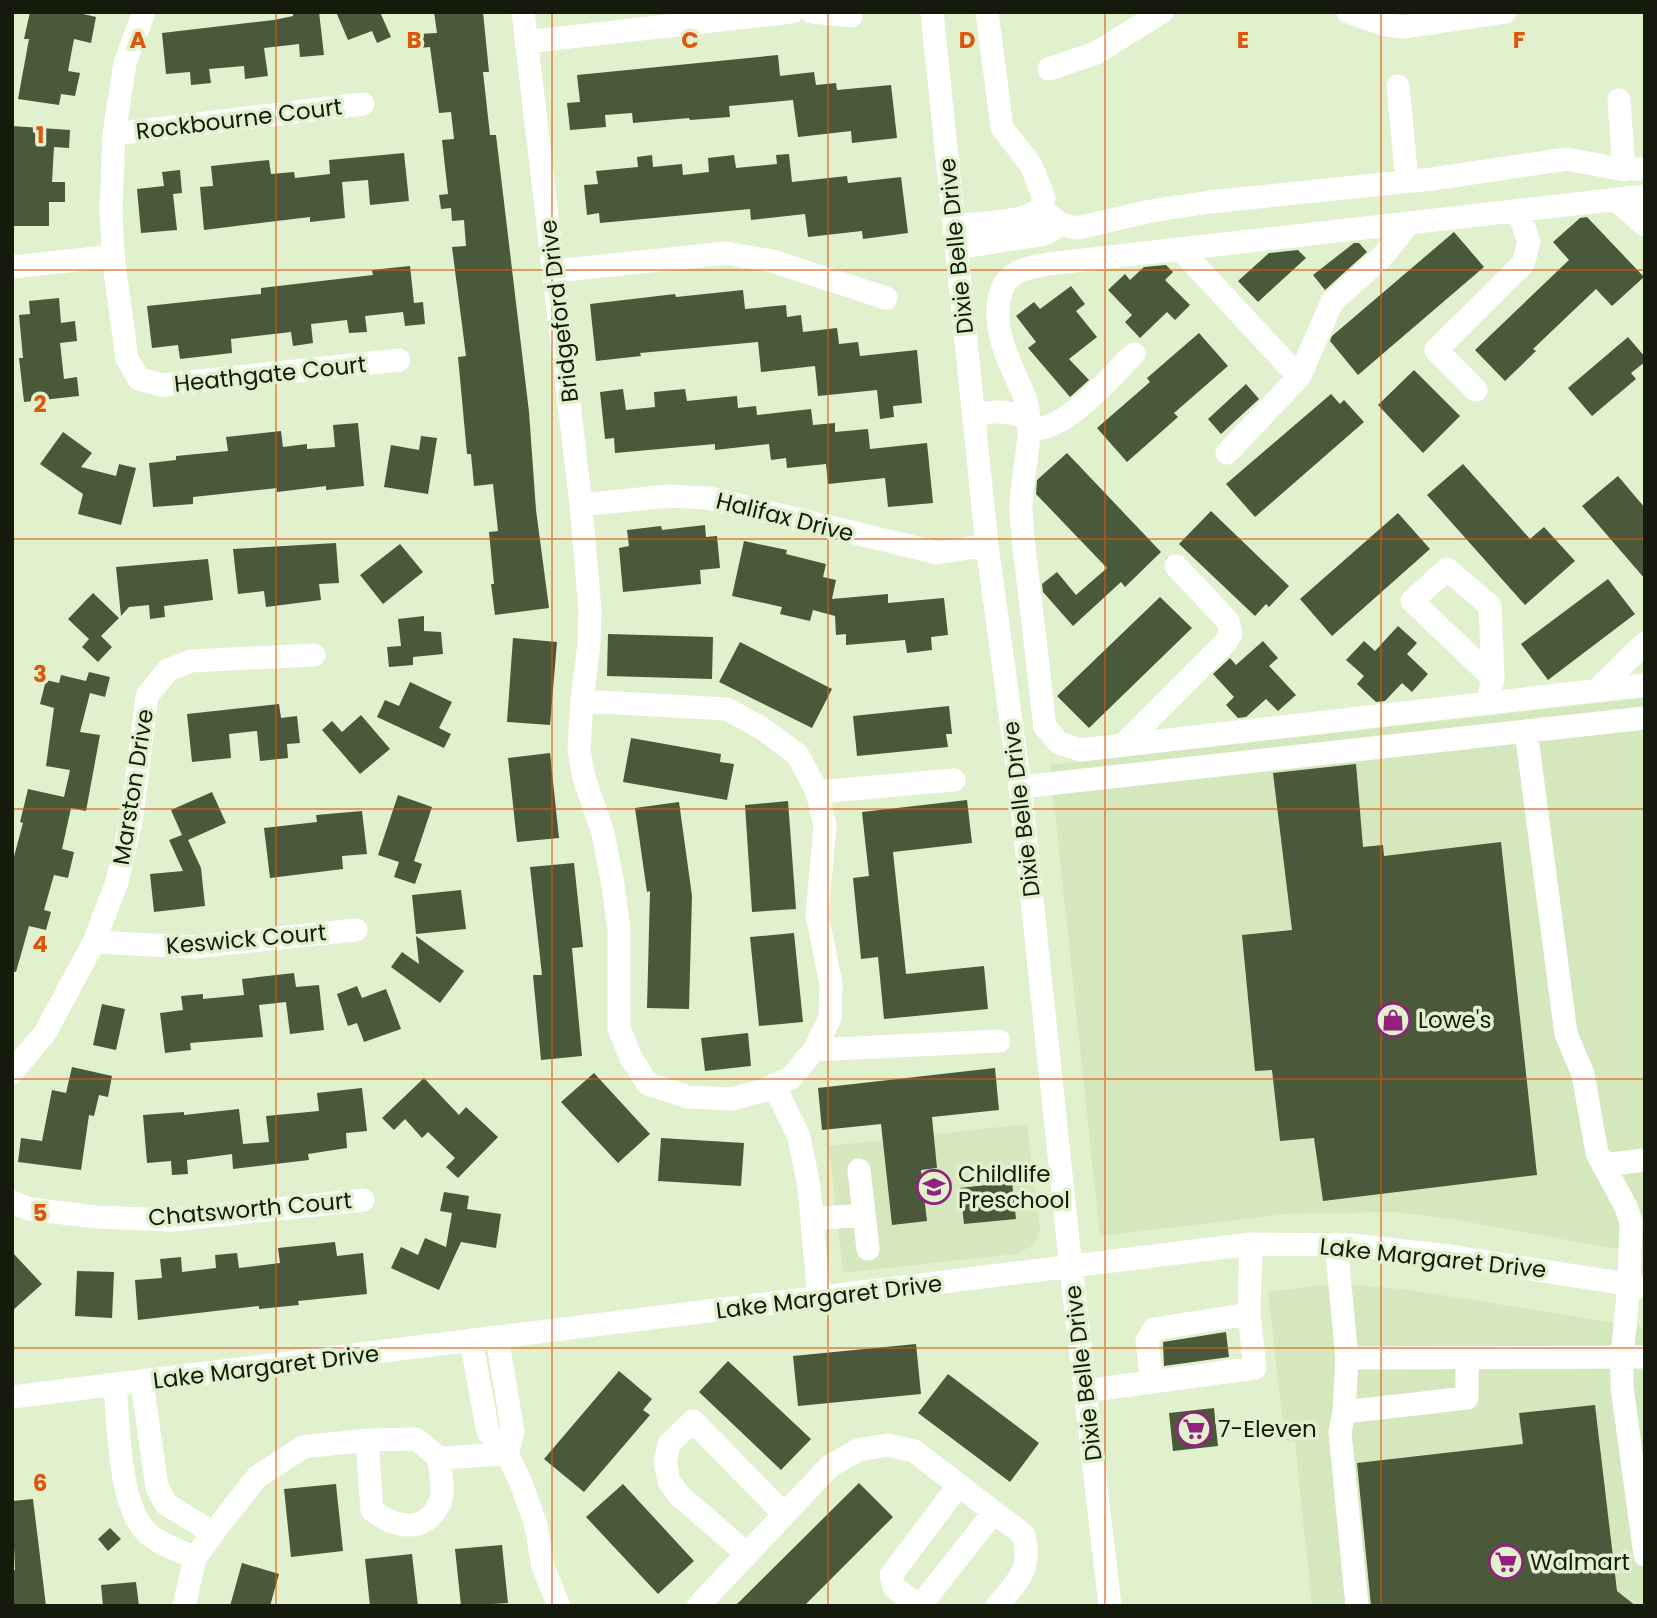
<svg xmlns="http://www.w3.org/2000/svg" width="1657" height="1618" viewBox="0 0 1657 1618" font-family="Poppins,sans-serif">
<rect width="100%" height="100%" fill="#e1f0cd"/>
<path fill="#d5e8bd" d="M1645 698V1254L1451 1219 1395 1212 1287 1214 1100 1236 1050 765Z
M1027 1124 1040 1228 1038 1238 1032 1246 1016 1254 843 1273 829 1146Z
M1354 1285 1411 1290 1645 1328V1606H1312L1295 1441H1285L1268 1292 1313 1286Z"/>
<path fill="#4b5839" d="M30 12H75L96 17 91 43 74 39 68 71 80 73 75 96 61 94 59 105 18 99 29 39H24Z
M293 12H319L324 55 300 57 299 44 264 48 268 76 245 79 244 66 209 69 211 83 191 85 190 72 166 74 162 33 274 20 293 16Z
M336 12H380L391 37 377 43 372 31 348 40Z
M434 12H483L489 72H483L490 135H496L529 412 536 510 549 608 495 615 491 584H494L489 532 498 531 493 484 474 486 471 454H467L458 357 466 356 452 247 466 246 464 220 452 221 451 208 441 209 439 195 448 194 442 140 454 139 451 112 439 113 430 47 420 48 419 34 437 33Z
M778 55 780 76 814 72 816 85 836 83 837 90 891 85 897 138 852 143 851 131 798 137 793 100 729 106 730 117 690 120 689 118 633 123 632 113 605 115 606 127 570 130 567 103 580 102 577 75Z
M12 126 70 130 69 148 54 147 52 182H65V202H49V226H12Z
M404 153 409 201 370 205 368 180 342 182 345 218 310 222V217L204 230 200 187 213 186 211 166 269 160 271 174 294 172 295 178 330 174 329 160Z
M789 154 792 182 847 176 848 183 901 177 908 233 863 239 862 231 808 237 805 214 751 220 750 209 600 223 599 213 587 215 584 185 598 184 596 171 638 167 637 157 652 155 653 167 682 164 683 175 709 172 708 158 734 155 736 168 777 164 776 155Z
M180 170 182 193 173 194 177 230 141 233 137 189 164 186 162 172Z
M1587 217 1644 277 1612 306 1596 289 1533 349 1536 351 1505 381 1475 350 1569 260 1553 242 1580 218Z
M1454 232 1484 267 1358 375 1330 341 1332 336Z
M1354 243H1359L1367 252 1325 290 1313 275Z
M1298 250 1306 258 1258 302 1238 281 1269 253Z
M1166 265 1173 272 1165 280 1190 305 1175 320 1167 312 1140 338 1125 322 1132 315 1108 290 1125 274 1130 280 1144 267Z
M410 266 414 303 423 302 425 324 405 326 403 312 365 316 367 332 349 333 347 320 311 324 313 343 293 346 291 332 231 339 232 353 180 359 178 345 152 348 147 306 261 294V288L373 275 372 270Z
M1071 286 1085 304 1076 311 1097 337 1069 359 1089 380 1070 397 1028 348 1036 342 1016 316 1034 302 1040 309Z
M743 290 745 309 786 305 787 317 801 315 803 332 837 328 839 344 858 342 860 356 917 350 922 403 893 406 894 417 880 419 877 390 818 396 815 366 761 372 758 342 640 353 641 356 596 361 590 304 675 294 676 297Z
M59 298 61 323 75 321 77 341 60 343 64 379 77 377 79 396 24 402 19 358H23L19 315 30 314 29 301Z
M1199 333 1228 366 1174 413 1178 417 1127 462 1097 428 1150 382 1147 378Z
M1628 337 1645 357V362L1631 373 1636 379 1592 416 1568 388Z
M1414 370 1460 416 1423 453 1378 405Z
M1246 384 1259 399 1221 434 1208 419Z
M623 389 626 410 655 407 654 392 685 389 687 401 737 396 738 408 756 406 757 415 811 409 813 425 835 423V432L868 429 870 449 927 443 933 503 888 507 885 478 828 484 826 464 787 468 786 458 771 460 769 444 715 450V444L615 453 614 438 605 439 600 392Z
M1331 394 1340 404 1344 400 1364 422 1255 517 1226 484Z
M358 423 364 486 326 490V486L277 492V488L193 497V504L153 507 149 463 176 460V456L228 451 226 437 281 431 283 447 307 444V449L335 447 333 425Z
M63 432 92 453 81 467 116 476 119 464 136 468 121 525 78 514 83 494 40 464Z
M421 436 437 438 428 494 384 487 391 445 419 450Z
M1067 453 1161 552 1125 587 1121 582 1073 626 1043 592 1042 584 1057 572 1076 595 1107 568 1036 494 1037 480Z
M1463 464 1530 539 1544 527 1575 561 1525 605 1427 495Z
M1618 476 1645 508V579L1582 506Z
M1211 511 1289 586 1269 607 1266 604 1255 616 1179 544Z
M1398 513 1430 549 1332 636 1300 599Z
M705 525 706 537 717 536 720 568 700 570 701 584 623 592 619 548 629 546 627 530 661 526 662 530Z
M744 541 787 550 786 554 826 564 823 577 836 580 832 599 888 594V603L944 598 948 635 931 637 932 650 907 653 905 640 846 645V634L836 635 835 616 813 610 810 621 780 614 782 607 732 596Z
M336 543 339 583 319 584 321 600 266 607 264 591 238 594 233 549Z
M400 544 423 572 383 604 360 575Z
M208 559 213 600 164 606 165 617 150 619 149 605 129 607 121 616 116 567Z
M1608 579 1635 614 1548 680 1521 644Z
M93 593 119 618 101 636 112 647 98 662 82 647 89 639 68 619Z
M1160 597 1192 628 1089 728 1057 696Z
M424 616V631L441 632 443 654 413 657V665L389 667 387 647 401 646 398 619Z
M1398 626 1417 643 1407 654 1428 674 1412 692 1402 683 1385 701 1376 702 1357 684 1364 676 1346 660 1364 641 1375 651Z
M608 634 713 637 712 679 607 676Z
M513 638 557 642 550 725 507 722Z
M1263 641 1278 658 1269 666 1296 695 1278 711 1266 699 1246 717 1238 718 1226 705 1234 697 1213 674 1230 658 1236 665Z
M740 642 832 689 812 728 719 682Z
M89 672 110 677 105 697 90 693 80 732 100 735 86 811 71 808 62 849 74 852 68 878 54 875 44 910 51 912 46 930 29 926 16 972 12 971V864L23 823 20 822 28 789 64 797 70 770 46 766 54 708 40 704 46 680 59 683 61 675 86 681Z
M410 682 452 702 439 728 451 734 444 748 377 717 385 700 399 706Z
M279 704 281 718 297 716 300 743 287 744 288 758 260 761 257 731 229 734 231 758 192 762 187 714Z
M949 706 952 734H946L948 747 857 756 853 716Z
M361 715 390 749 360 774 322 730 332 721 342 732Z
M631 738 721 754 720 762 734 764 727 800 623 782Z
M550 753 559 838 517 842 508 758Z
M1356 764 1363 847 1383 845 1384 856 1501 842 1537 1175 1323 1201 1314 1138 1280 1141 1272 1070 1255 1071 1242 935 1292 930 1273 773Z
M212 792 226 823 188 840 201 868 205 906 154 912 150 874 183 871 169 840 182 835 171 810Z
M398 795 432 807 414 861 422 864 415 884 394 877 399 862 378 855Z
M967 800 972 843 893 852 906 974 984 966 988 1009 884 1019 878 957 861 959 853 878 869 876 862 812Z
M788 801 796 909 752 912 745 805Z
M679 802 692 896 689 1009 647 1008 650 891 647 892 635 808Z
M362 811 367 854 342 856 343 869 270 878 264 828 317 822 316 815Z
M574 863 583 947 572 948 582 1056 541 1060 533 975H542L530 867Z
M461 890 466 929 416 934 412 895Z
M794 933 803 1022 759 1026 750 937Z
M416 936 464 971 440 1003 391 967 402 952 419 964Z
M294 973 296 987 319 985 324 1030 290 1034 286 1002 259 1005 263 1037 190 1043 191 1050 165 1053 160 1013 183 1010 181 996 203 994V999L244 995 242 979Z
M357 986 362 998 386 989 401 1029 364 1042 357 1023 348 1026 337 994Z
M102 1004 125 1009 116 1050 93 1045Z
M748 1033 751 1066 705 1071 701 1038Z
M72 1067 112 1076 108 1097 99 1095 94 1116 89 1115 81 1170 18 1162 21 1138 42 1141 52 1090 66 1093Z
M995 1068 999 1110 932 1117 937 1168 921 1170 927 1221 892 1225 881 1124 822 1130 818 1088Z
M594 1073 650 1134 618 1163 561 1102Z
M424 1078 459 1115 466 1107 498 1137 458 1178 446 1167 455 1158 428 1132 422 1138 405 1119 394 1130 382 1118Z
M362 1088 367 1131 346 1133 347 1148 308 1154 309 1160 233 1169 232 1154 187 1160 188 1174 172 1175 171 1161 147 1163 143 1115 184 1112V1115L239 1109 243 1144 269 1142 266 1116 319 1111 317 1093Z
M661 1138 744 1143 741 1186 658 1181Z
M1012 1182 1016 1219 964 1224 960 1188Z
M444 1192 469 1196 467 1209 501 1214 496 1248 461 1242 439 1290 391 1268 401 1247 418 1255 425 1238 446 1247 452 1213 440 1211Z
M335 1242 337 1256 363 1253 367 1294 298 1301 299 1305 259 1309V1306L138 1320 135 1280 162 1278 160 1259 181 1257 182 1272 216 1268 215 1255 237 1253 239 1268 280 1263 278 1248Z
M12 1252 42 1284 12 1311Z
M77 1271 114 1272 112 1318 75 1316Z
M1226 1332 1229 1357 1164 1366 1163 1342Z
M916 1344 921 1394 798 1406 793 1356Z
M728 1361 811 1439 781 1470 699 1392Z
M619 1371 652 1399 643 1410 650 1415 584 1492 544 1459Z
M948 1374 1039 1443 1010 1482 918 1413Z
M1595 1405 1617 1591 1636 1606H1371L1357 1463 1523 1444 1519 1413Z
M1214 1408 1218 1446 1173 1451 1169 1413Z
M859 1483 893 1517 804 1606H735Z
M336 1484 343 1551 291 1557 284 1489Z
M623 1484 694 1561 658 1594 586 1517Z
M33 1499 46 1606H12V1571L15 1570 12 1501Z
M110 1528 121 1539 108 1551 98 1539Z
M502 1545 508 1603 461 1606 455 1549Z
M412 1554 418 1606H370L365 1559Z
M242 1563 279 1574 270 1606H230Z
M136 1582 139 1606H103L101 1585Z"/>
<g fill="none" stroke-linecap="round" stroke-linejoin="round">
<path stroke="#fff" stroke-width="23" d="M144 12 125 63 114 134 111 209 113 256 127 359 139 379 162 385 399 360
M523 12 581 505 590 610 589 643 582 701 727 709 763 729 798 755 817 792 825 825 817 915 831 984 830 1018 814 1050 791 1078 759 1092 731 1099 688 1097 648 1084 631 1058 619 1028V930L613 885 603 833 584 778 579 750 582 701
M812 12 851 16
M932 12 987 545 1020 787 1071 1268 1110 1606
M1348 12 1382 24 1403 27 1505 12
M526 42 792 12
M1049 69 1096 53 1162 12
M1398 86 1407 181
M1619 100 1624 170
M114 134 363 104
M1645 196 1048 264C1029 267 1006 272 1001 292 992 323 1004 351 1017 379 1020 387 1025 395 1027 404 1034 440 1021 474 1021 510 1022 536 1026 563 1029 589 1034 635 1040 681 1045 727L1059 743 1081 750 1645 685
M1616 200 1645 225
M1041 208 1060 224 1077 228 1151 211 1210 202 1432 179 1567 159 1619 169H1645
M954 226C976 223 1017 223 1036 212 1041 209 1042 204 1044 198L1031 165 1002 128 987 12
M956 248 1040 235 1049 232 1060 224
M1180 249 1299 377 1227 453
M12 267 113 256
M555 271 726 253 772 261 886 298
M1299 377 1332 302 1382 257 1402 232 1405 223
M1476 390 1436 350 1523 264 1529 242 1518 210
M974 415C995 411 1009 410 1029 419
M1029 429C1066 433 1108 378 1134 354
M581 505 668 496 709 498 938 553 987 545
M1598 689 1645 643
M1488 701 1493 678 1412 601 1447 569 1490 606 1493 678
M1526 731 1566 1034 1583 1074 1597 1153 1626 1207 1631 1222 1629 1284 1622 1356V1387L1645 1555
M1123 745 1226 642 1231 633 1228 621 1176 566
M1020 787 1645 718
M817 792 954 780
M94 942 193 947 356 930
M814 1050 999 1041
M12 1072 45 1033 94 942 117 882 132 817 147 696 168 670 191 661 314 655
M774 1085 799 1137 809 1187 819 1298
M1603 1165 1645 1160
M859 1170 868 1249
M12 1202 29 1209 97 1217 172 1220 363 1200
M812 1219 864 1215
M1336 1244 1347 1358
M497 1337 513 1432 507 1454
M471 1340 488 1432 507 1454 521 1483 536 1525 543 1567 559 1606
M1152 1382 1147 1341 1154 1329 1249 1314
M142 1383 157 1487 166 1504 213 1533
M115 1386C119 1425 118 1504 147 1533 156 1542 182 1552 195 1558
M1085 1391 1255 1368 1249 1314 1251 1244
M12 1397 1251 1244 1351 1245 1449 1256 1645 1287
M1344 1412 1467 1398V1358
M367 1440 372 1510C395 1528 426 1535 440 1502 445 1491 440 1470 439 1458
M747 1554 679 1495 669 1481 665 1462 669 1444 693 1421 784 1514
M184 1606 195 1558 213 1533 257 1477 303 1447 367 1440 416 1439 439 1458 507 1454
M698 1606 830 1466 858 1450 888 1445 914 1451 1024 1535C1032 1570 1018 1581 997 1606
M918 1606 894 1587 891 1575 959 1485
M920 1606 994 1512
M1357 1606 1340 1432 1344 1412 1347 1358 1645 1357"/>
</g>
<path fill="none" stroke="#dd560c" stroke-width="2" stroke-opacity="0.55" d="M276 12V1606M552 12V1606M828 12V1606M1105 12V1606M1381 12V1606M12 270H1645M12 539H1645M12 809H1645M12 1079H1645M12 1348H1645"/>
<defs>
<g id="shop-ring" transform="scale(1.75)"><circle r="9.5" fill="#e1f0cd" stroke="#93207f" stroke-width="1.5"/><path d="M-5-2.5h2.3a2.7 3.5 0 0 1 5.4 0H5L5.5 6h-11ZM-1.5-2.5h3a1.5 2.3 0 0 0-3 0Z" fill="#93207f"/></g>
<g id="school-ring" transform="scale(1.75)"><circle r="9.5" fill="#e1f0cd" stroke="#93207f" stroke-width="1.5"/><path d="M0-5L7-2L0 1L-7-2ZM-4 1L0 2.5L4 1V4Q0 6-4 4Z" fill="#93207f"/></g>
<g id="supermarket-ring" transform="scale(1.75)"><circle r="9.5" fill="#e1f0cd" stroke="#93207f" stroke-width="1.5"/><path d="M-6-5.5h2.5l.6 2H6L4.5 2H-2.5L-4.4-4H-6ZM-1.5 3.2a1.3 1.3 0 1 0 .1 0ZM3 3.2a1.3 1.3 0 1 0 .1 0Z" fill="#93207f"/></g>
</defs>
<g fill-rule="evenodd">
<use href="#shop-ring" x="1393" y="1020"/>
<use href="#school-ring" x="934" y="1187"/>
<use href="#supermarket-ring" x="1194" y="1429"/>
<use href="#supermarket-ring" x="1506" y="1562"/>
</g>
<g text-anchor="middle" stroke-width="7" stroke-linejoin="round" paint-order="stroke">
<g font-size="23" fill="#151a0d" stroke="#e1f0cd">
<text transform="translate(239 119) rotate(-7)" y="8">Rockbourne Court</text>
<text transform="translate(956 246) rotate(-96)" y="8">Dixie Belle Drive</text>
<text transform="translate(559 311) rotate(-97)" y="8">Bridgeford Drive</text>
<text transform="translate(270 374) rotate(-6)" y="8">Heathgate Court</text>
<text transform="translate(785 517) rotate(14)" y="8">Halifax Drive</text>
<text transform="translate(133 787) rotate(-81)" y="8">Marston Drive</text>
<text transform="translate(1021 809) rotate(-97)" y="8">Dixie Belle Drive</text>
<text transform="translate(246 939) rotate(-5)" y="8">Keswick Court</text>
<text transform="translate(250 1209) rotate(-5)" y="8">Chatsworth Court</text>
<text transform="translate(1433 1258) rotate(6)" y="8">Lake Margaret Drive</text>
<text transform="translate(829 1297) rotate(-7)" y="8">Lake Margaret Drive</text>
<text transform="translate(266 1367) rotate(-7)" y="8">Lake Margaret Drive</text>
<text transform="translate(1083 1373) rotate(-97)" y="8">Dixie Belle Drive</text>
</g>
<g font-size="23" fill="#151a0d" stroke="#e1f0cd" text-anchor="start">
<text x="1418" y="1028">Lowe's</text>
<text x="958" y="1182">Childlife<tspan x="958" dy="26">Preschool</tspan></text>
<text x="1218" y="1437">7-Eleven</text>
<text x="1530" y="1570">Walmart</text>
</g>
</g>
<g font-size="23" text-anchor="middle" font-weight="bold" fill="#dd560c" stroke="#e1f0cd" stroke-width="7" stroke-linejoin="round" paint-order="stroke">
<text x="138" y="48">A</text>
<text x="414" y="48">B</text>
<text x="690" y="48">C</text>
<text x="967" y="48">D</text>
<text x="1243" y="48">E</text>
<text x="1519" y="48">F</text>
<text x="40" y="143">1</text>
<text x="40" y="412">2</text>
<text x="40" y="682">3</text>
<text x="40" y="952">4</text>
<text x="40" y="1221">5</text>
<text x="40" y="1491">6</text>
</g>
<rect width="1657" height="1618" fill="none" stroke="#151a0d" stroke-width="28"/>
</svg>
